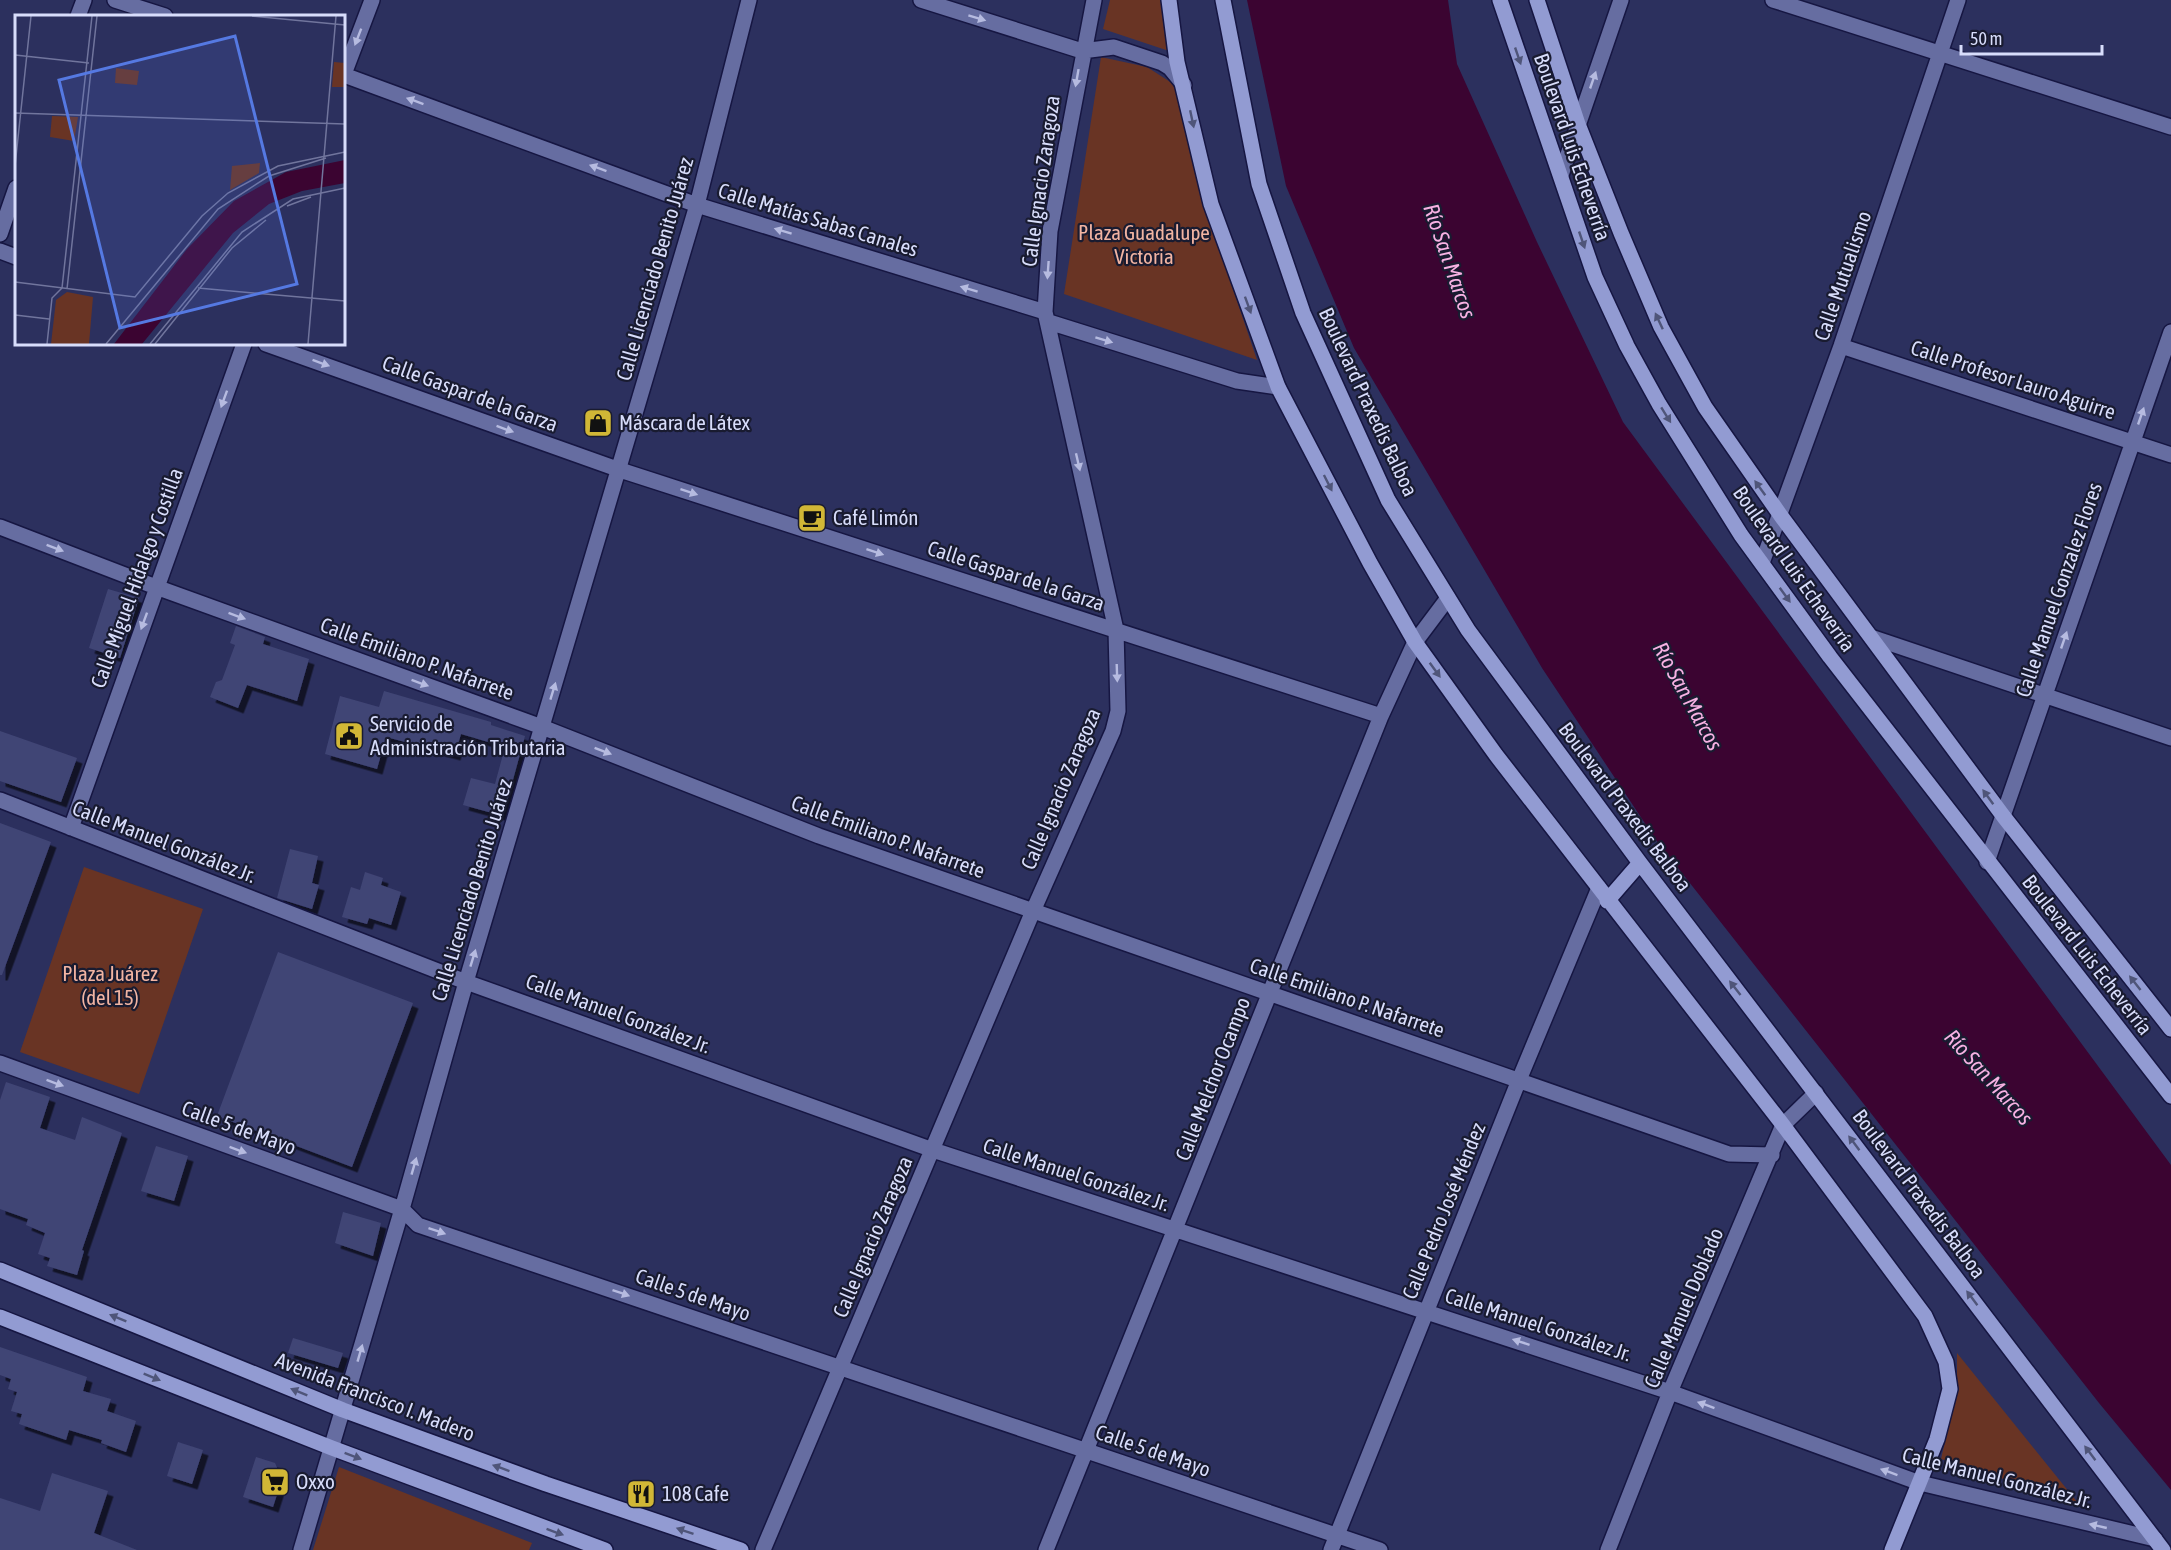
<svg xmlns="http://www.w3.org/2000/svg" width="2171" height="1550" viewBox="0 0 2171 1550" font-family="'Asap Condensed',sans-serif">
<defs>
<filter id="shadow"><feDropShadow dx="5.5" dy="5.5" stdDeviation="0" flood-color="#0009"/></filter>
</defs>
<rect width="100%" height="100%" fill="#2c305e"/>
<path fill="#693424" d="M1110 0H1167L1175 53 1103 29Z
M1101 57 1147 67 1175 85 1200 192 1257 360 1064 294Z
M84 867 203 909 139 1094 20 1052Z
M1957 1353 2078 1503 1941 1459 1957 1390Z
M339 1467 532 1543 529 1550H313Z"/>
<path fill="#3b0431" d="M1247 0H1448L1457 64 1537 242 1623 422 2171 1165V1490L2099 1403 1656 840 1542 668 1354 348 1286 186Z"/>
<path fill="#404575" filter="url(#shadow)" d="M108 589 139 598 120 658 89 648Z
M236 626 265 637 263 644 309 659 297 701 247 685 238 708 210 697 216 682 222 680 235 645 230 643Z
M384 691 491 722V725L525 736 503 816 463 805 471 778 495 784 505 747 461 734 455 755 386 737 377 769 325 754 340 696 379 707Z
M0 731 77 758 61 802 0 781Z
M0 823 51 842 2 975H0Z
M290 849 318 856 312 883 319 885 312 909 277 898Z
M365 872 383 878 381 885 401 892 391 925 369 918 367 924 342 917 351 887 360 890Z
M278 952 413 1003 352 1167 217 1116Z
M6 1082 50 1097 40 1128 75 1140 82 1117 122 1133 82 1250 84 1251 77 1275 47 1266 50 1258 38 1254 45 1233 26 1225 28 1219 0 1209V1100Z
M156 1146 188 1156 174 1201 141 1191Z
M343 1212 381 1223 373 1256 335 1243Z
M293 1338 343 1353 338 1368 288 1353Z
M0 1347 87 1377 83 1391 111 1399 107 1411 136 1421 126 1452 101 1443 102 1440 69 1430 66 1440 19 1424 22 1414 11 1411 17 1392 8 1389 11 1379 0 1375Z
M178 1442 203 1450 192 1484 167 1476Z
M256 1457 275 1463 282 1479 273 1507 243 1497Z
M52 1473 108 1491 94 1533 137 1550H0V1498L40 1511Z"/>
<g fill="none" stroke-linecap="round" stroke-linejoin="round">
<g stroke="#161642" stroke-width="18">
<path id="minor" d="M115 0 165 16
M372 0 344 74V75L697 205 1045 312
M921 0 1082 51 1114 47 1162 63 1170 68 1184 85
M1773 0 2171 127
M78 16 84 0
M1561 175 1621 0
M0 234 16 188
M0 251 16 257
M1049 322 1237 381 1278 387
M266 344 620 470 1381 716
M1841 346 2171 455
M0 527 156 587 542 727 819 836 1729 1154 1772 1155
M1762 563 1841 346 1958 0
M1871 637 2171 738
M0 800 466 982 933 1150 1670 1392 1920 1483 2155 1539
M71 828 244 344
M1987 862 2171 332
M0 1063 402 1209 418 1225 1380 1550
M301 1550 402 1209 466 982 697 205 749 0
M763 1550 1033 911 1113 731 1118 711 1116 630 1045 312 1050 231 1094 0
M1046 1550 1381 716 1415 642 1448 598
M1331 1550 1519 1080 1599 888
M1608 1550 1670 1392 1783 1125 1816 1093"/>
</g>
<g stroke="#161642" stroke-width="18">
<path id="major" d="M1169 0 1177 62 1211 204 1278 387 1370 563 1415 642 1496 755 1783 1125 1925 1316 1946 1362 1950 1389 1937 1439 1892 1550
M1223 0 1259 184 1303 313 1388 500 1468 630 1640 863 2163 1550
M1500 0 1595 277 1627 346 1659 404 1741 535 1830 657 2171 1096
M1537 0 1578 124 1621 233 1661 327 1705 407 1781 516 2004 817 2171 1029
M1607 901 1640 863
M0 1270 343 1410 546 1484 741 1550
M0 1317 332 1448 605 1550"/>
</g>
<use href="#minor" stroke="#666da1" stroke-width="15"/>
<use href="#major" stroke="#929bd2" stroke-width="15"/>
</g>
<defs><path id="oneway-solid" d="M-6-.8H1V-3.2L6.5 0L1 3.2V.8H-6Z" transform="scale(1.5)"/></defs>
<g fill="#b6bbe0">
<use href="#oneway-solid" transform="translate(977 18) rotate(17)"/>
<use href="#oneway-solid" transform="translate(358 37) rotate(111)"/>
<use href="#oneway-solid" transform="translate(1077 78) rotate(100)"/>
<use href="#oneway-solid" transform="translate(1593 80) rotate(-71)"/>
<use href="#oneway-solid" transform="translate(415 101) rotate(-160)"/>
<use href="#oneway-solid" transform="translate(598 168) rotate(-160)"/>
<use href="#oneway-solid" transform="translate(783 231) rotate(-163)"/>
<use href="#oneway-solid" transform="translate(1048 270) rotate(94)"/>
<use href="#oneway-solid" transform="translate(969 289) rotate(-163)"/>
<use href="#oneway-solid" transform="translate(1104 340) rotate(17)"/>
<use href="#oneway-solid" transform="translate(321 363) rotate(20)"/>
<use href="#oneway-solid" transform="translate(224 399) rotate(110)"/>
<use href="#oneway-solid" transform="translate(2141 416) rotate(-71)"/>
<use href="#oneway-solid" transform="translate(505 429) rotate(20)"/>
<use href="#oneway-solid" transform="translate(1078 462) rotate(77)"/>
<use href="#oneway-solid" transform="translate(689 492) rotate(18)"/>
<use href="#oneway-solid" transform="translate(55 548) rotate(21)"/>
<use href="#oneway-solid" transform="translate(875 552) rotate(18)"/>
<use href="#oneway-solid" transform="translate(237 616) rotate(20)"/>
<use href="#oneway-solid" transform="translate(144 621) rotate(110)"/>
<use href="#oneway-solid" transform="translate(2064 640) rotate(-71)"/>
<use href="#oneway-solid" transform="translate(1117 673) rotate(88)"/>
<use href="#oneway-solid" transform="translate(420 683) rotate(20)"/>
<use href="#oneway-solid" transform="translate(553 691) rotate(-73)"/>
<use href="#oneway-solid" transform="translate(603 751) rotate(21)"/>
<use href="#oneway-solid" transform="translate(473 958) rotate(-73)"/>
<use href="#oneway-solid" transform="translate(55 1083) rotate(20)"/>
<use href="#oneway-solid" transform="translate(238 1150) rotate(20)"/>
<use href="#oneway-solid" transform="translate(414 1166) rotate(-74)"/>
<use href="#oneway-solid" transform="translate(437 1231) rotate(19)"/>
<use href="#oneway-solid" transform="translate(621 1293) rotate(19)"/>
<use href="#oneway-solid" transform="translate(1521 1342) rotate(-162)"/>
<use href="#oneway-solid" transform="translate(360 1353) rotate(-74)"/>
<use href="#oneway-solid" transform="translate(1706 1405) rotate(-160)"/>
<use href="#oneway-solid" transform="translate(1889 1472) rotate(-160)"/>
<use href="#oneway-solid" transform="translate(2098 1526) rotate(-167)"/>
</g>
<g fill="#4f5579">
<use href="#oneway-solid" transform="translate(1518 56) rotate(71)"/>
<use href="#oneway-solid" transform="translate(1192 119) rotate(78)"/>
<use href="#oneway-solid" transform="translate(1582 240) rotate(71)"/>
<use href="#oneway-solid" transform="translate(1248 305) rotate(70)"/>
<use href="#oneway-solid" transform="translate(1659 321) rotate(-115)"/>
<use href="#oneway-solid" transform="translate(1666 415) rotate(58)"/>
<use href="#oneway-solid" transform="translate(1328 483) rotate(63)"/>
<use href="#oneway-solid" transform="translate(1760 488) rotate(-126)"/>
<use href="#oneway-solid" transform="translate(1785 595) rotate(54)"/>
<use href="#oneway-solid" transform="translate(1435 670) rotate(54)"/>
<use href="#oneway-solid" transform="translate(1988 797) rotate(-126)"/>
<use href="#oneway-solid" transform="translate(2135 983) rotate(-128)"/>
<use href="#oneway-solid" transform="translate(1735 988) rotate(-128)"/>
<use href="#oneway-solid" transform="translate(1854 1143) rotate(-127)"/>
<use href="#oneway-solid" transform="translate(1972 1298) rotate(-127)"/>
<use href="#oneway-solid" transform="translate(118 1318) rotate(-158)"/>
<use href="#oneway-solid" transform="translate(152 1377) rotate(22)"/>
<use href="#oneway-solid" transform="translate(299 1392) rotate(-158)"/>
<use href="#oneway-solid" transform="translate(2090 1453) rotate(-127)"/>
<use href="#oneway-solid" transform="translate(353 1456) rotate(21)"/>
<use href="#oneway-solid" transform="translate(501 1468) rotate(-160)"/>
<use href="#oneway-solid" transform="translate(685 1531) rotate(-161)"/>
<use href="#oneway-solid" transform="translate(555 1532) rotate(20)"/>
</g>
<defs>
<g id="shop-square" transform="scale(1.5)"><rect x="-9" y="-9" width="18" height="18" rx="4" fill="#d1b736" stroke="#191b30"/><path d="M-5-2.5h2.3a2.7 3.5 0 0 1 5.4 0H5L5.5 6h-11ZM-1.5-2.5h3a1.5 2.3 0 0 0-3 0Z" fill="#111"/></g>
<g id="cafe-square" transform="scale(1.5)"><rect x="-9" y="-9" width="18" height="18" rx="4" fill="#d1b736" stroke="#191b30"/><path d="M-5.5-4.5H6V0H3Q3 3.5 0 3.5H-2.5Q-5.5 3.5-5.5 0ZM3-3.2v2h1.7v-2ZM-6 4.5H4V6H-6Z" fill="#111"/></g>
<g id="civic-square" transform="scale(1.5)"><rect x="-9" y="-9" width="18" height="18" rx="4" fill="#d1b736" stroke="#191b30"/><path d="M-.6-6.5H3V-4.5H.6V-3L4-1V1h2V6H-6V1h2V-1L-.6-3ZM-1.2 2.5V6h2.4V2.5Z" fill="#111"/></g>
<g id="supermarket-square" transform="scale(1.5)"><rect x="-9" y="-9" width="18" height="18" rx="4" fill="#d1b736" stroke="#191b30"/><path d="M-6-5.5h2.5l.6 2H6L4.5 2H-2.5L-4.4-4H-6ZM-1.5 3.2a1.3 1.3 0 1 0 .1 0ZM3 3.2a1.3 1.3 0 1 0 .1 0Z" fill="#111"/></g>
<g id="restaurant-square" transform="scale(1.5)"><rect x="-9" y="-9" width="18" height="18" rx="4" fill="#d1b736" stroke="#191b30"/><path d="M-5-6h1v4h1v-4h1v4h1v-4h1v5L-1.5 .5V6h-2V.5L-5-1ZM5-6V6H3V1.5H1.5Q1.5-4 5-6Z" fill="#111"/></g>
</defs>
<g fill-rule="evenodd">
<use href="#shop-square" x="598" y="423"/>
<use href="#cafe-square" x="812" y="518"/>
<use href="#civic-square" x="349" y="736"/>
<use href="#supermarket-square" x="275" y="1482"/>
<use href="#restaurant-square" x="641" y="1494"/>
</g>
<g text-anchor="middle" stroke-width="4.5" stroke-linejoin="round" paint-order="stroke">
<g font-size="21" fill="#d8ddfb" stroke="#191b30">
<text transform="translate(1572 147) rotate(71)" y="7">Boulevard Luis Echeverría</text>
<text transform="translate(1041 181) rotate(-82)" y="7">Calle Ignacio Zaragoza</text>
<text transform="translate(818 220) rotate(17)" y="7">Calle Matías Sabas Canales</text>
<text transform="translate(655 269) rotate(-74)" y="7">Calle Licenciado Benito Juárez</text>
<text transform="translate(1843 276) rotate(-71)" y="7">Calle Mutualismo</text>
<text transform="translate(2013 380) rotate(18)" y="7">Calle Profesor Lauro Aguirre</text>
<text transform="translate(470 394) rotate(20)" y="7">Calle Gaspar de la Garza</text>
<text transform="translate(1368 402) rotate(65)" y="7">Boulevard Praxedis Balboa</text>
<text transform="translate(1794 569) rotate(55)" y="7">Boulevard Luis Echeverría</text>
<text transform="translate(1016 576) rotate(18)" y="7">Calle Gaspar de la Garza</text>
<text transform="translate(137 578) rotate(-70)" y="7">Calle Miguel Hidalgo y Costilla</text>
<text transform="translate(2059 590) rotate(-71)" y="7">Calle Manuel Gonzalez Flores</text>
<text transform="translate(417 659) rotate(20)" y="7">Calle Emiliano P. Nafarrete</text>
<text transform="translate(1061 789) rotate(-67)" y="7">Calle Ignacio Zaragoza</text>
<text transform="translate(1625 807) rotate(53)" y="7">Boulevard Praxedis Balboa</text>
<text transform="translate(888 837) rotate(20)" y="7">Calle Emiliano P. Nafarrete</text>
<text transform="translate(164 842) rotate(21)" y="7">Calle Manuel González Jr.</text>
<text transform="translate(472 890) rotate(-73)" y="7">Calle Licenciado Benito Juárez</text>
<text transform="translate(2087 955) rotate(52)" y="7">Boulevard Luis Echeverría</text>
<text transform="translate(1347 998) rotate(19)" y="7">Calle Emiliano P. Nafarrete</text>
<text transform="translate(618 1014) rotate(20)" y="7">Calle Manuel González Jr.</text>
<text transform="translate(1213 1079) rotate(-69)" y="7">Calle Melchor Ocampo</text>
<text transform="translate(239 1128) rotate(20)" y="7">Calle 5 de Mayo</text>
<text transform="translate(1076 1175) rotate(18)" y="7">Calle Manuel González Jr.</text>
<text transform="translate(1919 1194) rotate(53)" y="7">Boulevard Praxedis Balboa</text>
<text transform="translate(1444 1211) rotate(-68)" y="7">Calle Pedro José Méndez</text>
<text transform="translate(873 1237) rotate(-67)" y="7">Calle Ignacio Zaragoza</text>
<text transform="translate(693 1295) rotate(19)" y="7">Calle 5 de Mayo</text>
<text transform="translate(1684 1308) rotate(-67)" y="7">Calle Manuel Doblado</text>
<text transform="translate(1538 1325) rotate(18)" y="7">Calle Manuel González Jr.</text>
<text transform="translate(375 1397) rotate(21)" y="7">Avenida Francisco I. Madero</text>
<text transform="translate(1153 1451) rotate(19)" y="7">Calle 5 de Mayo</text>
<text transform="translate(1997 1478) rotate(14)" y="7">Calle Manuel González Jr.</text>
</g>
<g font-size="21" fill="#f2b4a2" stroke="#191b30">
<text x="1144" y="240">Plaza Guadalupe<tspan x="1144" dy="24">Victoria</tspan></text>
<text x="110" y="981">Plaza Juárez<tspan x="110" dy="24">(del 15)</tspan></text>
</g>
<g font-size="21" fill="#d8ddfb" stroke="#191b30" text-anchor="start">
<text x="619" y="430">Máscara de Látex</text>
<text x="833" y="525">Café Limón</text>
<text x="370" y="731">Servicio de<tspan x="370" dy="24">Administración Tributaria</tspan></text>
<text x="296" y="1489">Oxxo</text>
<text x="662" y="1501">108 Cafe</text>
</g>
<g font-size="22" font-style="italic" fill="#f7b1e3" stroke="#191b30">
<text transform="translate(1450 261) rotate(71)" y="8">Río San Marcos</text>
<text transform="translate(1688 696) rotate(61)" y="8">Río San Marcos</text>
<text transform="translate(1989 1077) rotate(48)" y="8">Río San Marcos</text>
</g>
</g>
<g transform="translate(15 15)">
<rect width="330" height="330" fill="#2c305e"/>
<path d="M319 47 330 48V72H317ZM101 53 124 56 122 70 100 68ZM37 101 63 102 59 126 35 122ZM245 148 244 158 215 175 217 151ZM52 277 78 282 74 329H36L41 285Z" fill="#693424"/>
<path d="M330 145V168L287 176 254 189 218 218 127 329H99L172 234 219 186 271 157Z" fill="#3b0431"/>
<path fill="none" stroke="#71759d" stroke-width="1.5" d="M237 1 330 10M0 40 74 48M0 98 330 109M0 151 16 1M272 191 296 182M0 267 120 282 187 201 213 178 263 151 330 137M47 273 77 1M183 273 330 286M52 274 82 1M0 300 34 304M32 329 37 283 47 273M91 329 203 194 254 161 311 143M135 329 227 217 278 184 330 173M140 329 217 233 251 205M293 329 321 1"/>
<path fill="#5579e2" fill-opacity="0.15" stroke="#5579e2" stroke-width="3" d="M220 21 282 269 105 313 44 65Z"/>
<rect width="330" height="330" fill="none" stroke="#d8ddfb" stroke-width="3"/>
</g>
<path d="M1961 45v9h141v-9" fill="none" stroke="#d8ddfb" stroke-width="3"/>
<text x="1970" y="45" font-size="18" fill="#d8ddfb" stroke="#191b30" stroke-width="4.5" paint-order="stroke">50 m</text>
</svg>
